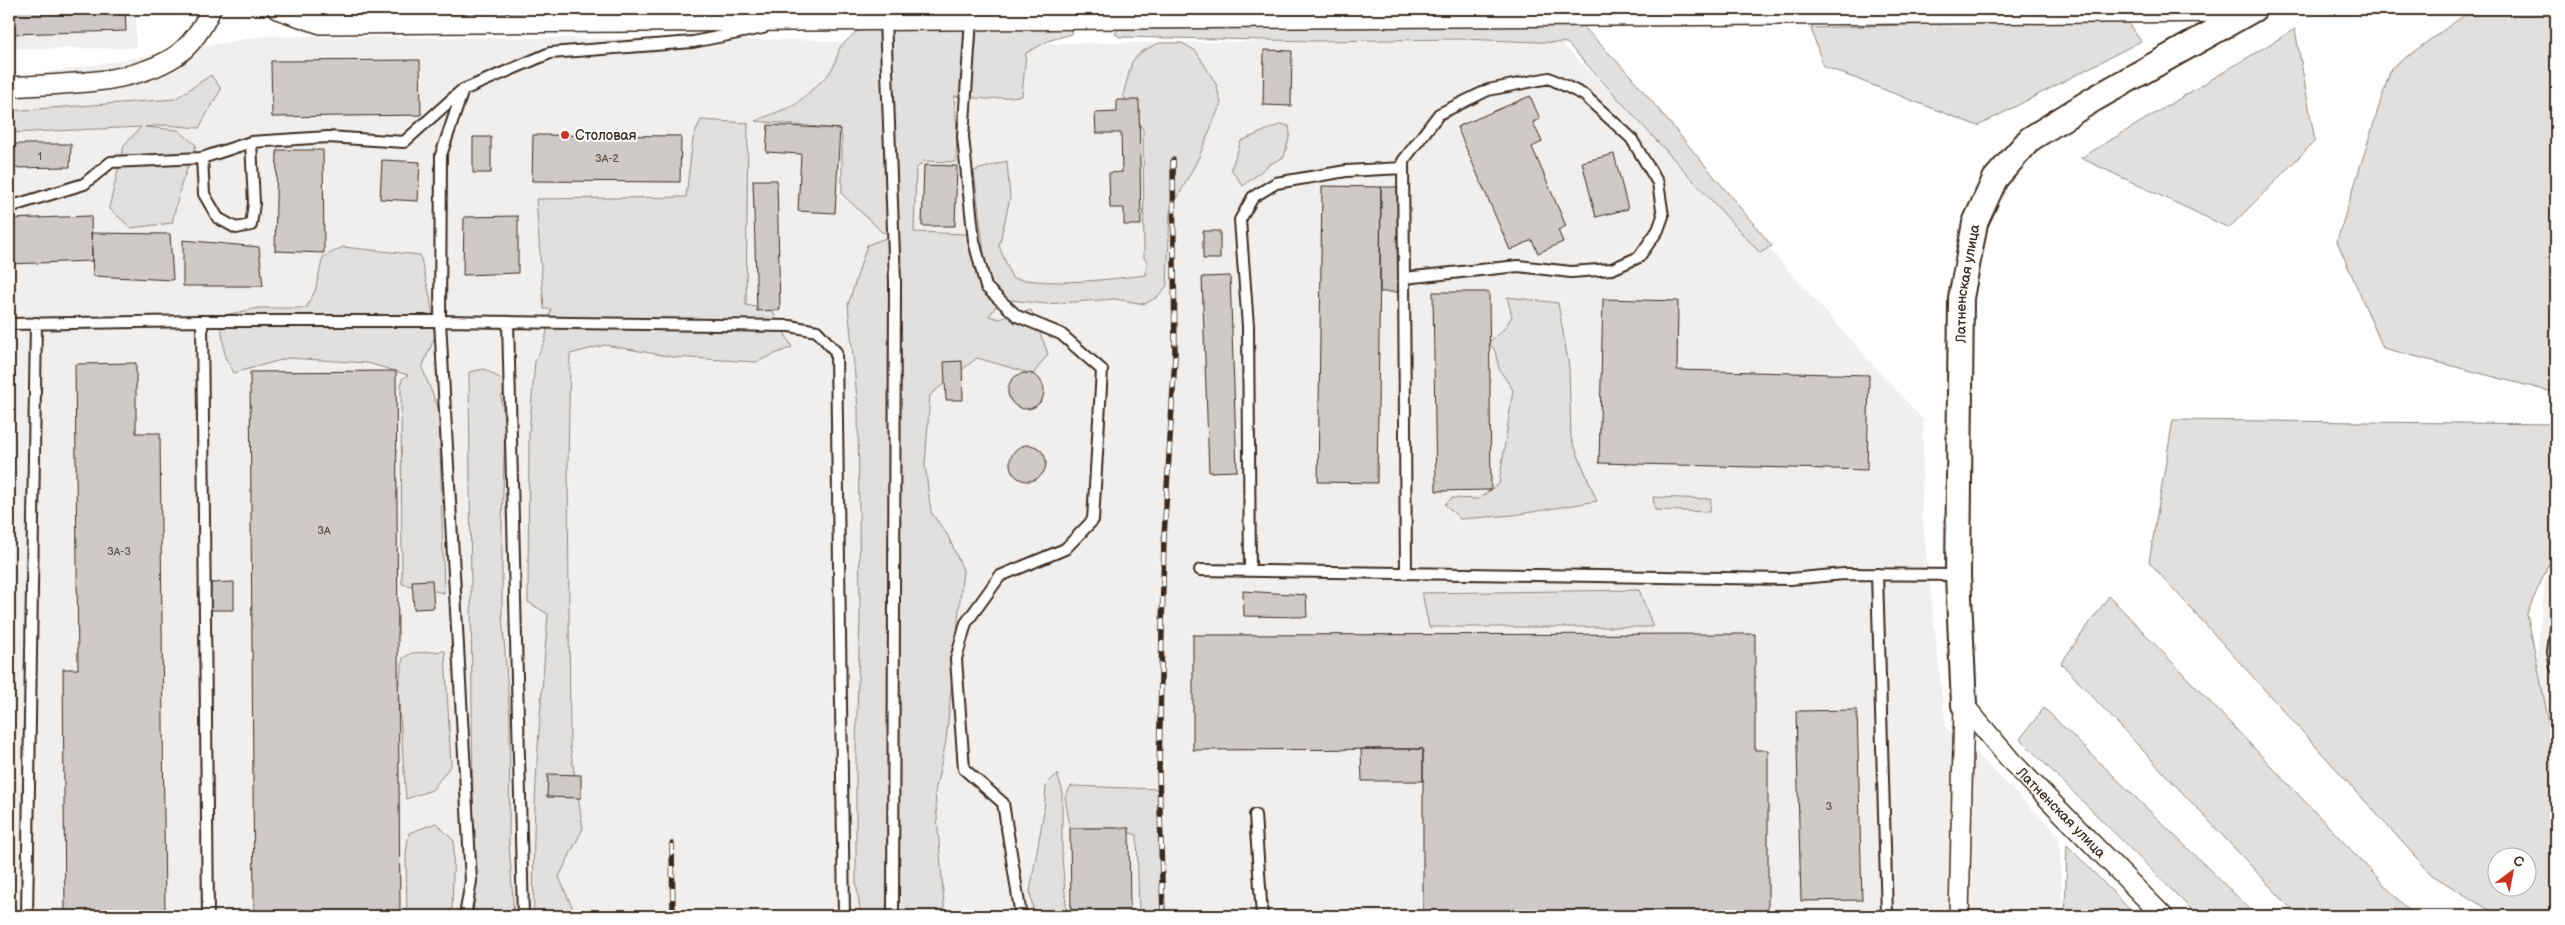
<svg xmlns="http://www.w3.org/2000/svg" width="2565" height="925" viewBox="0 0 2565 925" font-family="'Balsamiq Sans',sans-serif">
<rect width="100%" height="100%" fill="#fff"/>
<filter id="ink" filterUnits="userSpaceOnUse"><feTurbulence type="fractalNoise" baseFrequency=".02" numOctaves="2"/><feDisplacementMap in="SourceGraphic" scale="10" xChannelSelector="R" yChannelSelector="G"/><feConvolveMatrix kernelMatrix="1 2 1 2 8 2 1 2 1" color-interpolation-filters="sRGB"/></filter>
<g filter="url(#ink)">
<path fill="#f1efee" d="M9 9H136V48L9 49Z
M263 36 819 40 868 45 1557 39 1762 241 1923 420 1922 516 1946 728 1963 741 2059 835 2063 916H9V79Z
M2556 566V916H2509L2528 888V858L2515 857 2545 580Z"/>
<path fill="#e2e0de" stroke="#8e857e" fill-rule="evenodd" d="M2473 9H2556V393L2383 348 2337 241 2391 68Z
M2124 18 2141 41 1978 126 1823 66 1811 28Z
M1578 21 1629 74 1772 246 1760 253 1567 43 1460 39 1314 41 1120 37 1115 34 1120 25Z
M1073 22 1071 34 1048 41 1026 53 1022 96 987 99 954 96 957 131 956 162 924 161 916 169 914 232 966 234 985 262 974 171 1007 161 1010 198 999 246 1012 278C1057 286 1101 280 1146 275L1147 260 1144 258 1143 130 1123 95 1132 62 1141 52 1159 43H1182L1196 51 1216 84 1221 103 1198 159 1170 212 1167 286 1157 297 1145 304 1115 299 1046 304 1001 299 989 316 999 319 1031 310 1048 354 1033 374 977 358 930 395 925 465 931 512 948 536 963 570 946 741 935 792 945 916H861L856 882V745L860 617 858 408 848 305 867 245 894 235 882 232 842 194V139L840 129 755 121 795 105 827 76 834 66 840 47 856 32 878 24Z
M2295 29 2315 141 2229 228 2081 158Z
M211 75 221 89 199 128 166 125 145 127 178 130 196 145 181 185 172 223 131 228 109 208 124 145 141 127 9 133V111L175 99Z
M701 120 748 123 746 305 772 310 792 347 756 362 673 357 605 345 570 354 568 467 570 746 583 828 559 877 576 916H534C531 815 540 714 548 614L528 602 529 434 535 361 545 341 551 309H544L536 199 686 197 693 138Z
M1281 124 1289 126 1290 134 1284 157 1270 164 1243 186 1231 169 1241 141Z
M343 247 420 255 430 296 435 336 422 368 439 410 444 593 402 584 401 384 402 379 408 375 368 363 288 358 234 373 225 357 220 316 259 308H306L315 291 323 257Z
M1507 297 1558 303 1569 367 1571 438 1597 501 1514 515 1460 519 1445 504 1452 498 1478 499 1499 484 1513 390 1499 369 1495 351 1489 342 1505 328 1512 316Z
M484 369 510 384 501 397 505 428 502 524V614L510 717 509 843 514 916H474L469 372Z
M2173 420 2556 424V548L2527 613 2556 759V916H2499L2432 875 2149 562ZM2498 858H2528V888H2498Z
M1653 497 1711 499 1710 512 1655 510Z
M1639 590 1653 627H1429L1422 593Z
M2109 596 2414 916H2298L2061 663Z
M445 651 451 765 432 790 406 799 398 688 403 658 412 653Z
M2044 708 2257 916H2198L2020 739Z
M1057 774 1062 789V857L1067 916H1034L1030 891 1044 811 1046 785Z
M1071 786 1159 789 1163 916H1139L1137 835 1115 828H1070L1065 797Z
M436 823 454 841 452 909 447 916H407L406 854 409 833Z
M2067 845 2136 916H2065Z"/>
<path fill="#cfcac7" stroke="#3b2a1e" d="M9 9H125L126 31 9 34Z
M1264 50 1292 51 1291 106 1263 105Z
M420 60 421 115 272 117 271 61Z
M1530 96 1540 119 1533 122 1542 142 1532 147 1566 226 1558 230 1563 242 1538 253 1532 240 1510 250 1457 127Z
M1117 100H1139L1141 225H1124V208H1110L1109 173 1122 172 1121 133H1096L1095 113 1117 112Z
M768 125 840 129 835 213 798 211 801 154 766 152Z
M533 135 681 136 680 182 532 181Z
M473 137H491V173H473Z
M9 144H71L70 167 9 168Z
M277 150H323L324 253 275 251Z
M1614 154 1628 209 1596 217 1582 162Z
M382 160 420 162 418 201 380 199Z
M924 165 957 166 955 226H922Z
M753 180H777L780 310 757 311Z
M1322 186 1381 187 1377 483 1318 482Z
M1381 187H1399L1398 292H1380Z
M91 216 92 261 9 264V219Z
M518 216V273L463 275 464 217Z
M1203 231H1220V259H1203Z
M91 233 170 234 173 280 93 276Z
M183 240 259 247 263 286H183Z
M1230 276 1237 471 1209 472 1202 277Z
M1433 292H1489L1491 490 1436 491Z
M1603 299 1678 301 1677 370 1869 375 1867 470 1599 463Z
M962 361 963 400H946L944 362Z
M136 363V433H160L165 916H65L63 669H78L75 364Z
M396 371 400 916H254L250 372Z
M1008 391a18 18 0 1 1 36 0a18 18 0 1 1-36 0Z
M1010 463a18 18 0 1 1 36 0a18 18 0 1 1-36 0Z
M432 580 434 608 414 609 412 581Z
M234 582V610H210V583Z
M1243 591 1306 595 1307 617 1244 616Z
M1755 634V750H1768V916H1423V749L1193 750V635Z
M1857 710 1862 900 1801 901 1796 711Z
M1361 749H1423V781H1362Z
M548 774 581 775V798L547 797Z
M1070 828H1129L1130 916H1071Z"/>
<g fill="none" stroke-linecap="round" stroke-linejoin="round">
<g stroke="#3b2a1e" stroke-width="14">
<path id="service" d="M885 19 895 281 893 916
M971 20 963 137 974 241 986 287 1017 316 1061 334 1102 370 1093 520 1065 549 1000 576 966 623 956 659 964 769 1003 803 1021 916
M202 158 204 194 218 218 236 228 251 225 254 203 251 142
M9 207 84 184 111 162 202 158 251 142 328 137 404 142 461 91
M1404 278 1518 266 1571 272 1612 269 1639 257 1658 230 1663 216 1658 183 1631 138 1584 95 1549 78 1488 90 1439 114 1403 161 1404 278 1406 573
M202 321H440L790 326 817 331 836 352 844 916
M508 322 523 916
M9 324 202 321 208 916
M1200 570 1790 579 1844 574 1958 575
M1250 571 1248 326 1240 220 1253 197 1276 183 1346 171 1403 168
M1877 574 1887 916
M2556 629 2553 652 2556 668
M1255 815 1262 916
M27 916 36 323
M465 916 471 881 440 321 441 155 463 90 550 53 693 42 763 28"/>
</g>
<g stroke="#3b2a1e" stroke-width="22">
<g id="minor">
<path d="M277 9 321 24 2248 12"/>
<path d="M9 87C61 83 128 86 174 57 190 47 204 26 211 9"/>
<path id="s1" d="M1964 705 2012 762 2163 916"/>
<path d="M1959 916 1964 705"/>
</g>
</g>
<g stroke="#3b2a1e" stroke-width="28">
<g id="tertiary">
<path id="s2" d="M1964 705 1958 575 1961 298 1975 223 1995 179 2030 139 2094 99 2254 9"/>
</g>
</g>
<use href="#service" stroke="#fff" stroke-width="10"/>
<use href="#minor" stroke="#fff" stroke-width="19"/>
<use href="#tertiary" stroke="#fff" stroke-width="24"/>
<g stroke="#3b2a1e" stroke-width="5.5">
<path id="rail" d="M672 844 673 916
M1163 916 1159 771 1164 537 1175 357 1173 160"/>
</g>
<use href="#rail" stroke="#fff" stroke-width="4" stroke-dasharray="11" stroke-linecap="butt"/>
</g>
</g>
<circle fill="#c8321e" stroke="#fff" stroke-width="2" cx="565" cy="135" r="5"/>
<g text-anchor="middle" stroke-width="4" stroke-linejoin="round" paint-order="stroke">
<g font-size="11" fill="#605248">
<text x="40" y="160">1</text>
<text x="607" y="162">3А-2</text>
<text x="324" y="534">3А</text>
<text x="119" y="555">3А-3</text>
<text x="1829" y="810">3</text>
</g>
<g font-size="14" fill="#3b2a1e" stroke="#fff" text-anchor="start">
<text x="575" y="140">Столовая</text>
</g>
<g font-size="14" fill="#3b2a1e" stroke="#fff">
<text dy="5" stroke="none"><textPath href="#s2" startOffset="422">Латненская улица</textPath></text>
<text dy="5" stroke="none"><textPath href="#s1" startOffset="145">Латненская улица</textPath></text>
</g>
</g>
<rect width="2565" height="925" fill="none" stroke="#fff" stroke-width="30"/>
<rect x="15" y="15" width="2535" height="895" fill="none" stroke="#3b2a1e" stroke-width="2" filter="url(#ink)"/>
<g transform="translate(2512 872) rotate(32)"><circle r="24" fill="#ffffff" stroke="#b1aaa5"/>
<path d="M0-4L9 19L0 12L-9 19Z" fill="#c8321e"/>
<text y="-8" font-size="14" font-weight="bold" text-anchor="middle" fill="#3b2a1e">С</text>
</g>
</svg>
